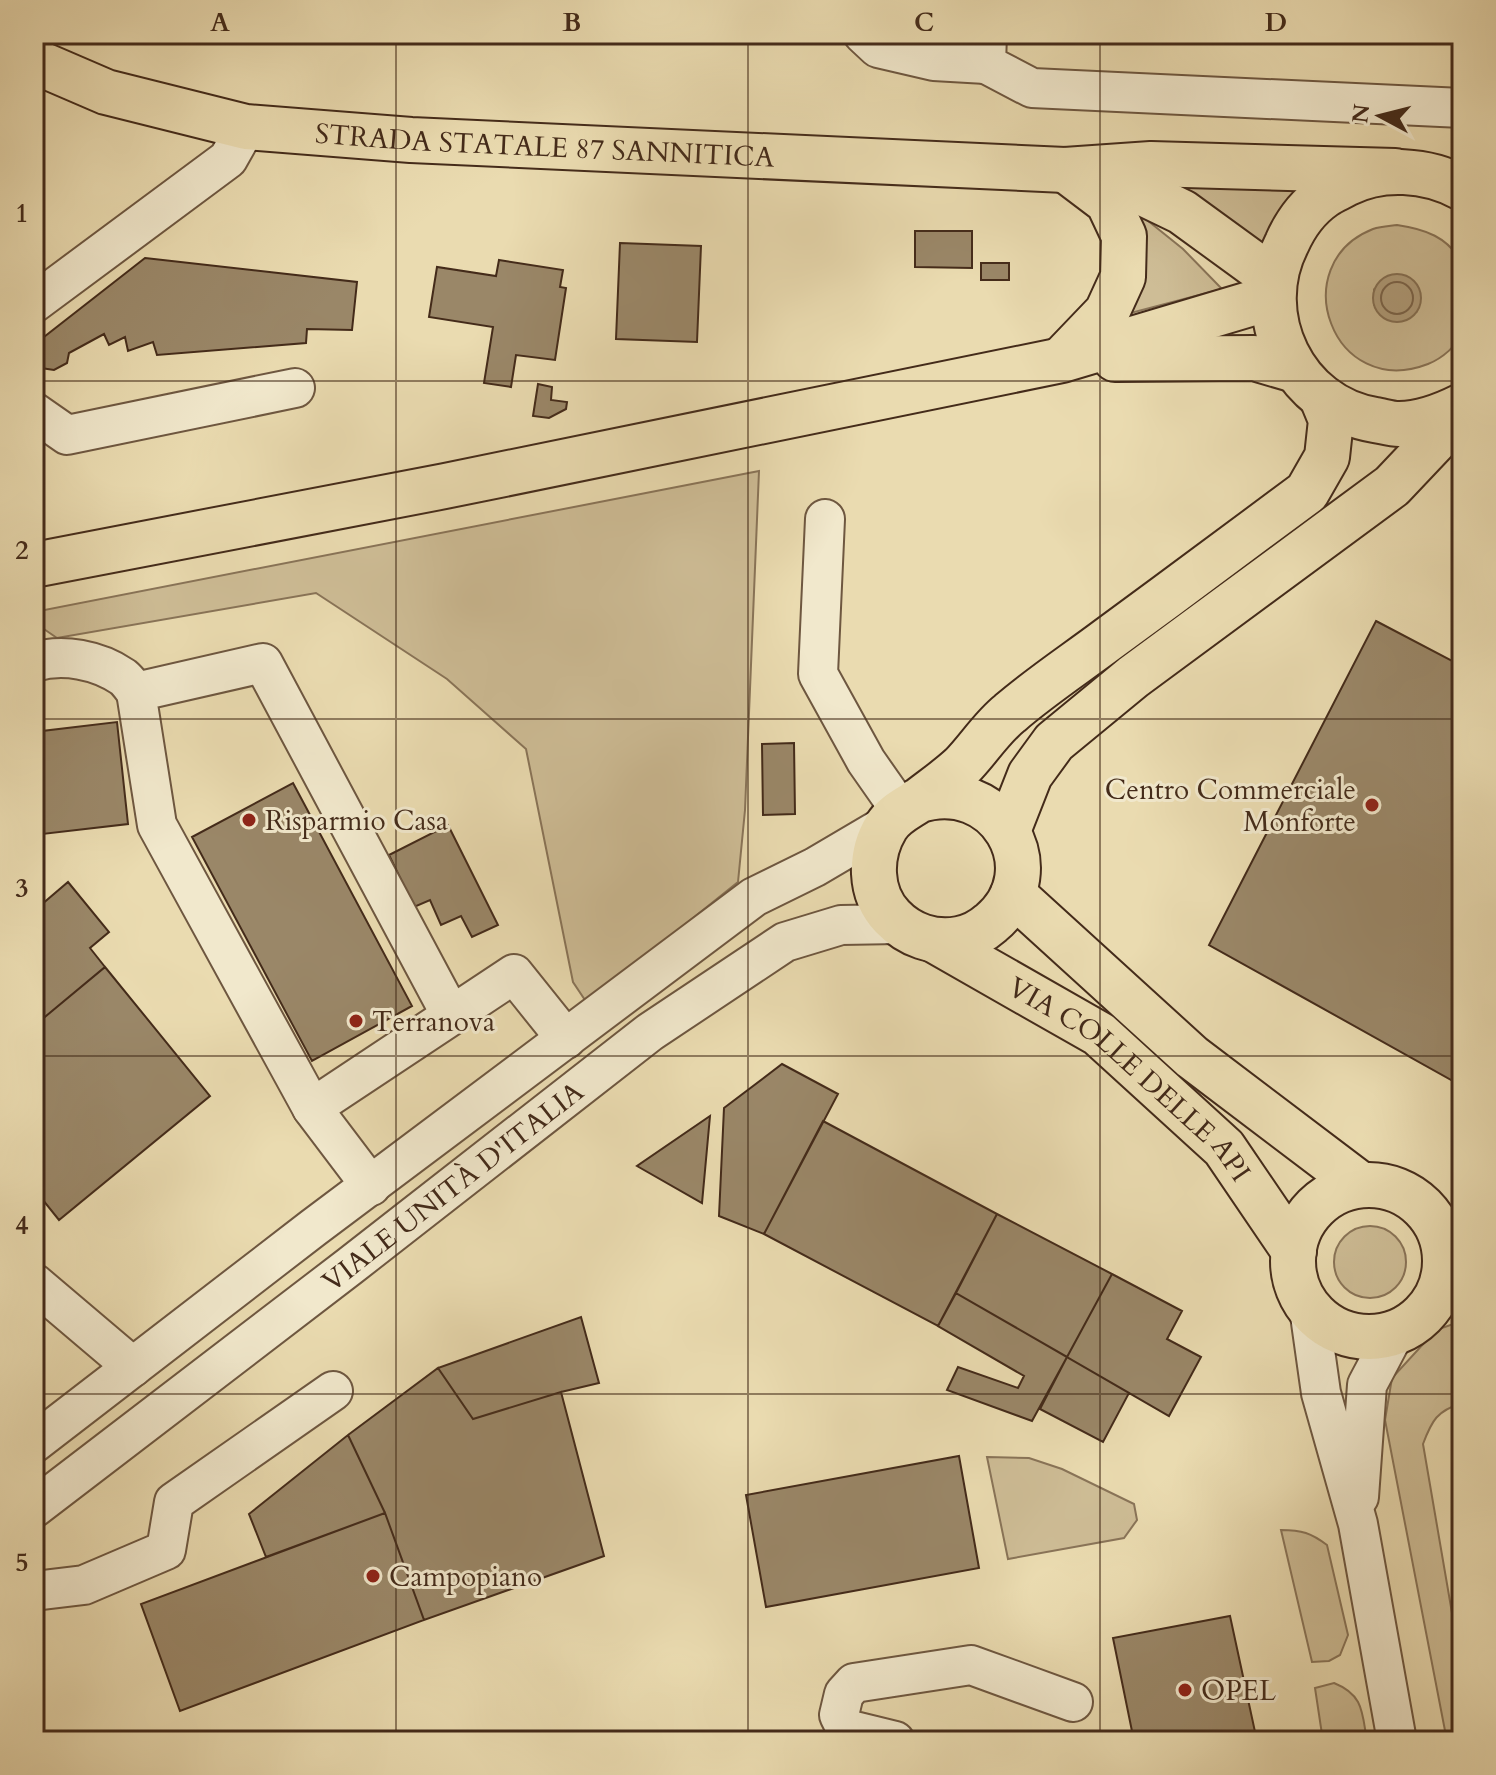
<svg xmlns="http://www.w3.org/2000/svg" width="1496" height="1775" viewBox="0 0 1496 1775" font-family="Cardo,serif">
<rect width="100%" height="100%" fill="#eadbb0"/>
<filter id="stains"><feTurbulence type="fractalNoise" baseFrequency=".0025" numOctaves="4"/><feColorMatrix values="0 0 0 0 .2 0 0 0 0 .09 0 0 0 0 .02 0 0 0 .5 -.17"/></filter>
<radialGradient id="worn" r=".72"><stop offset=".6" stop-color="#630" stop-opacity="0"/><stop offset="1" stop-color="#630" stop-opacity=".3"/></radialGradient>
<path fill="#cebd96" stroke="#897458" stroke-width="2" fill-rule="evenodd" d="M1180 184 1308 185 1258 267Z
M1137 212 1183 249 1222 289 1127 314Z
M1397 225C1425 229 1448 237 1462 263 1462 280 1462 296 1462 312 1462 318 1463 325 1462 331 1459 345 1441 359 1428 364 1332 401 1284 264 1373 229 1381 226 1390 226 1397 225ZM1374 290 1416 312 1404 320 1374 305Z
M759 471 745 810 738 882 587 1003 573 982 526 749 447 679 316 593 57 638 41 627 34 629V612Z
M1334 1262a36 36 0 1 1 72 0a36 36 0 1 1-72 0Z
M1462 1321V1403C1437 1411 1432 1420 1423 1444L1458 1648H1462V1741H1447L1385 1420 1392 1378 1436 1330Z
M987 1457 1029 1458 1062 1469 1134 1504 1137 1520 1124 1538 1008 1559Z
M1281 1530C1302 1530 1311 1533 1327 1545L1348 1635 1340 1655 1329 1661 1312 1662Z
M1334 1683C1364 1695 1362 1713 1367 1741H1323L1315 1688Z"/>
<path fill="#b29f7d" stroke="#867155" stroke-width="2" d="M1373 298a24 24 0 1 1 48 0a24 24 0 1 1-48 0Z"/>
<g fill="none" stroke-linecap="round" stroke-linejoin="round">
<path stroke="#7b654c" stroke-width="2" d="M1381 298a16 16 0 1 1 32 0a16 16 0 1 1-32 0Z"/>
</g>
<path fill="#9a8768" stroke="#442b1a" stroke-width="2" d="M1362 34H1462V37Z
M915 231H972V268L915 267Z
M620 243 701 246 697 342 616 339Z
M145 258 357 282 352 330 307 329 306 343 157 355 153 342 128 351 125 337 109 345 104 334 69 353 67 363 54 370 41 368 35 358V344Z
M499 260 563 270 560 287 566 288 555 360 516 355 511 387 484 383 493 327 429 317 437 267 496 276Z
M981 263H1009V280H981Z
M538 384 552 387 551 400 567 402 566 409 549 418 533 416Z
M1376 621 1462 666V1086L1209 945Z
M117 722 128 824 34 835V732Z
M794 743 795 814 763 815 762 744Z
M293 783 412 1006 312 1061 192 837Z
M448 825 498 925 472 937 461 916 441 925 430 900 414 907 389 855Z
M68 882 109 932 90 948 105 967 34 1026V911Z
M105 967 210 1096 59 1220 34 1189V1026Z
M782 1064 838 1094 764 1234 719 1216 724 1108Z
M710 1116 702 1203 637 1166Z
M823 1121 997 1214 938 1326 764 1234Z
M997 1214 1112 1274 1067 1357 956 1293Z
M1112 1274 1182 1311 1167 1339 1201 1357 1169 1416 1067 1357Z
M956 1293 1067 1357 1032 1421 947 1390 958 1367 1018 1388 1024 1376 938 1326Z
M581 1317 599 1383 561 1392 473 1419 438 1368Z
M1067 1357 1129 1393 1103 1442 1040 1409Z
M438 1368 473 1419 561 1392 604 1556 424 1620 385 1513 348 1435Z
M348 1435 385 1513 266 1557 249 1514Z
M959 1456 979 1568 766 1607 746 1495Z
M385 1513 424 1620 180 1711 141 1604Z
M1230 1616 1257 1741H1134L1113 1638Z"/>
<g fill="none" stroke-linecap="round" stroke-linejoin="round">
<g stroke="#6e5740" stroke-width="42">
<g id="minor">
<path d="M863 34 878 48 934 61 986 64"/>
<path d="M987 34 986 64 1032 88 1462 108"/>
<path d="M34 303 228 159 246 127"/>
<path d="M34 412 67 435 295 388"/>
<path d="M825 519 818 674 866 761 901 811"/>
<path d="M34 662C63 653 98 660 123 677 128 681 132 687 136 692"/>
<path d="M312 1108 514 974 566 1039"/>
<path d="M371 1186 312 1108 157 825 136 692 263 663 451 1015"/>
<path d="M34 1283 133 1367"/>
<path d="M1309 1308 1321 1393 1358 1524 1397 1741"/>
<path d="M34 1443 313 1228 754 897 815 867 888 824"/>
<path d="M1359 1497 1367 1385 1395 1332"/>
<path id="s1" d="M34 1508 350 1266 650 1032 785 942 841 925 899 924"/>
<path d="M34 1591 84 1585 166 1550 174 1502 333 1391"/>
<path d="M895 1741 846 1729 839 1715 844 1694 854 1683 971 1665 1073 1702"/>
</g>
</g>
<g stroke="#442b1a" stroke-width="48">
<g id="major">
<path id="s2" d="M34 61 106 92 246 127 411 140 1065 170 1151 164 1395 171"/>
<path d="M1091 176 1124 184 1182 212 1274 279"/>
<path d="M1462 188C1427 169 1381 166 1346 184 1339 188 1331 191 1324 196 1308 207 1295 225 1287 243 1250 315 1294 407 1375 420 1382 421 1391 424 1399 424 1421 424 1442 416 1462 406"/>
<path d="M1063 358 1107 312 1123 277 1124 236 1108 202 1071 174"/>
<path d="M1115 359 1254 358 1295 370"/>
<path d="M34 565 445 486 1062 360 1273 297"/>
<path d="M917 801C997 774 1054 870 991 923 982 931 970 937 959 939 934 944 909 935 892 917 869 893 869 855 886 827 894 814 906 809 918 801 932 790 948 779 961 767 978 750 991 728 1010 713 1040 687 1075 664 1107 640 1174 591 1241 541 1307 492L1327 457 1331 420 1322 398"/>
<path d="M1008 831 1030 775 1054 742 1133 677 1392 486 1462 412"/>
<path d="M1013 894 1192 1057 1361 1185"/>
<path id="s3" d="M934 940 1099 1034 1224 1148 1294 1251"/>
<circle cx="1369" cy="1261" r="76"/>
</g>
</g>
<use href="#minor" stroke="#f1e8cc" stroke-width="38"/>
<use href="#major" stroke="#eadbb0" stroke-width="44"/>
</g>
<path fill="none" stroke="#442b1a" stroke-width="2" stroke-opacity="0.55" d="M396 34V1741M748 34V1741M1100 34V1741M34 381H1462M34 719H1462M34 1056H1462M34 1394H1462"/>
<g fill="#8f2418" stroke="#f1e8cc" stroke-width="3">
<circle cx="1372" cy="805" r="8"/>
<circle cx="249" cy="820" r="8"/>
<circle cx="356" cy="1021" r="8"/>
<circle cx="373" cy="1576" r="8"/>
<circle cx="1185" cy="1690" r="8"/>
</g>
<g text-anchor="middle" stroke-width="6" stroke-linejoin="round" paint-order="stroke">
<g font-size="28" fill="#442b1a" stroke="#f1e8cc">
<text dy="10" stroke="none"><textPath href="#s2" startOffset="522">STRADA STATALE 87 SANNITICA</textPath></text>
<text dy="10" stroke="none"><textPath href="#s3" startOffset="242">VIA COLLE DELLE API</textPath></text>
<text dy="10" stroke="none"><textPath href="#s1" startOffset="528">VIALE UNITÀ D'ITALIA</textPath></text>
</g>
<g font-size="28" fill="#442b1a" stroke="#f1e8cc" text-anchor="start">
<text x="1356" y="799" text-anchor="end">Centro Commerciale<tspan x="1356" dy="32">Monforte</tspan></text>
<text x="265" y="830">Risparmio Casa</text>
<text x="372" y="1031">Terranova</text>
<text x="389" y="1586">Campopiano</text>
<text x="1201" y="1700">OPEL</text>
</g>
</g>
<rect width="1496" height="1775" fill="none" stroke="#eadbb0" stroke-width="88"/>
<g transform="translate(1380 116) rotate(277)" stroke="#f1e8cc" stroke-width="6" paint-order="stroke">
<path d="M0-6L14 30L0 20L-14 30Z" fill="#442b1a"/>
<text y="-12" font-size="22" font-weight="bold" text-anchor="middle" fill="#442b1a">N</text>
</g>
<rect x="44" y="44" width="1408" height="1687" fill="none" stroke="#442b1a" stroke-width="3"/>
<g font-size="26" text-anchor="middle" font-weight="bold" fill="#442b1a">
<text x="220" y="31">A</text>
<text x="572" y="31">B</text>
<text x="924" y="31">C</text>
<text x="1276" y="31">D</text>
<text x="22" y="222">1</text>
<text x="22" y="559">2</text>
<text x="22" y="897">3</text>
<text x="22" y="1234">4</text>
<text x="22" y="1571">5</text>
</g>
<rect width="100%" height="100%" filter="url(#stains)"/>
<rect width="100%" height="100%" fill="url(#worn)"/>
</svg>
